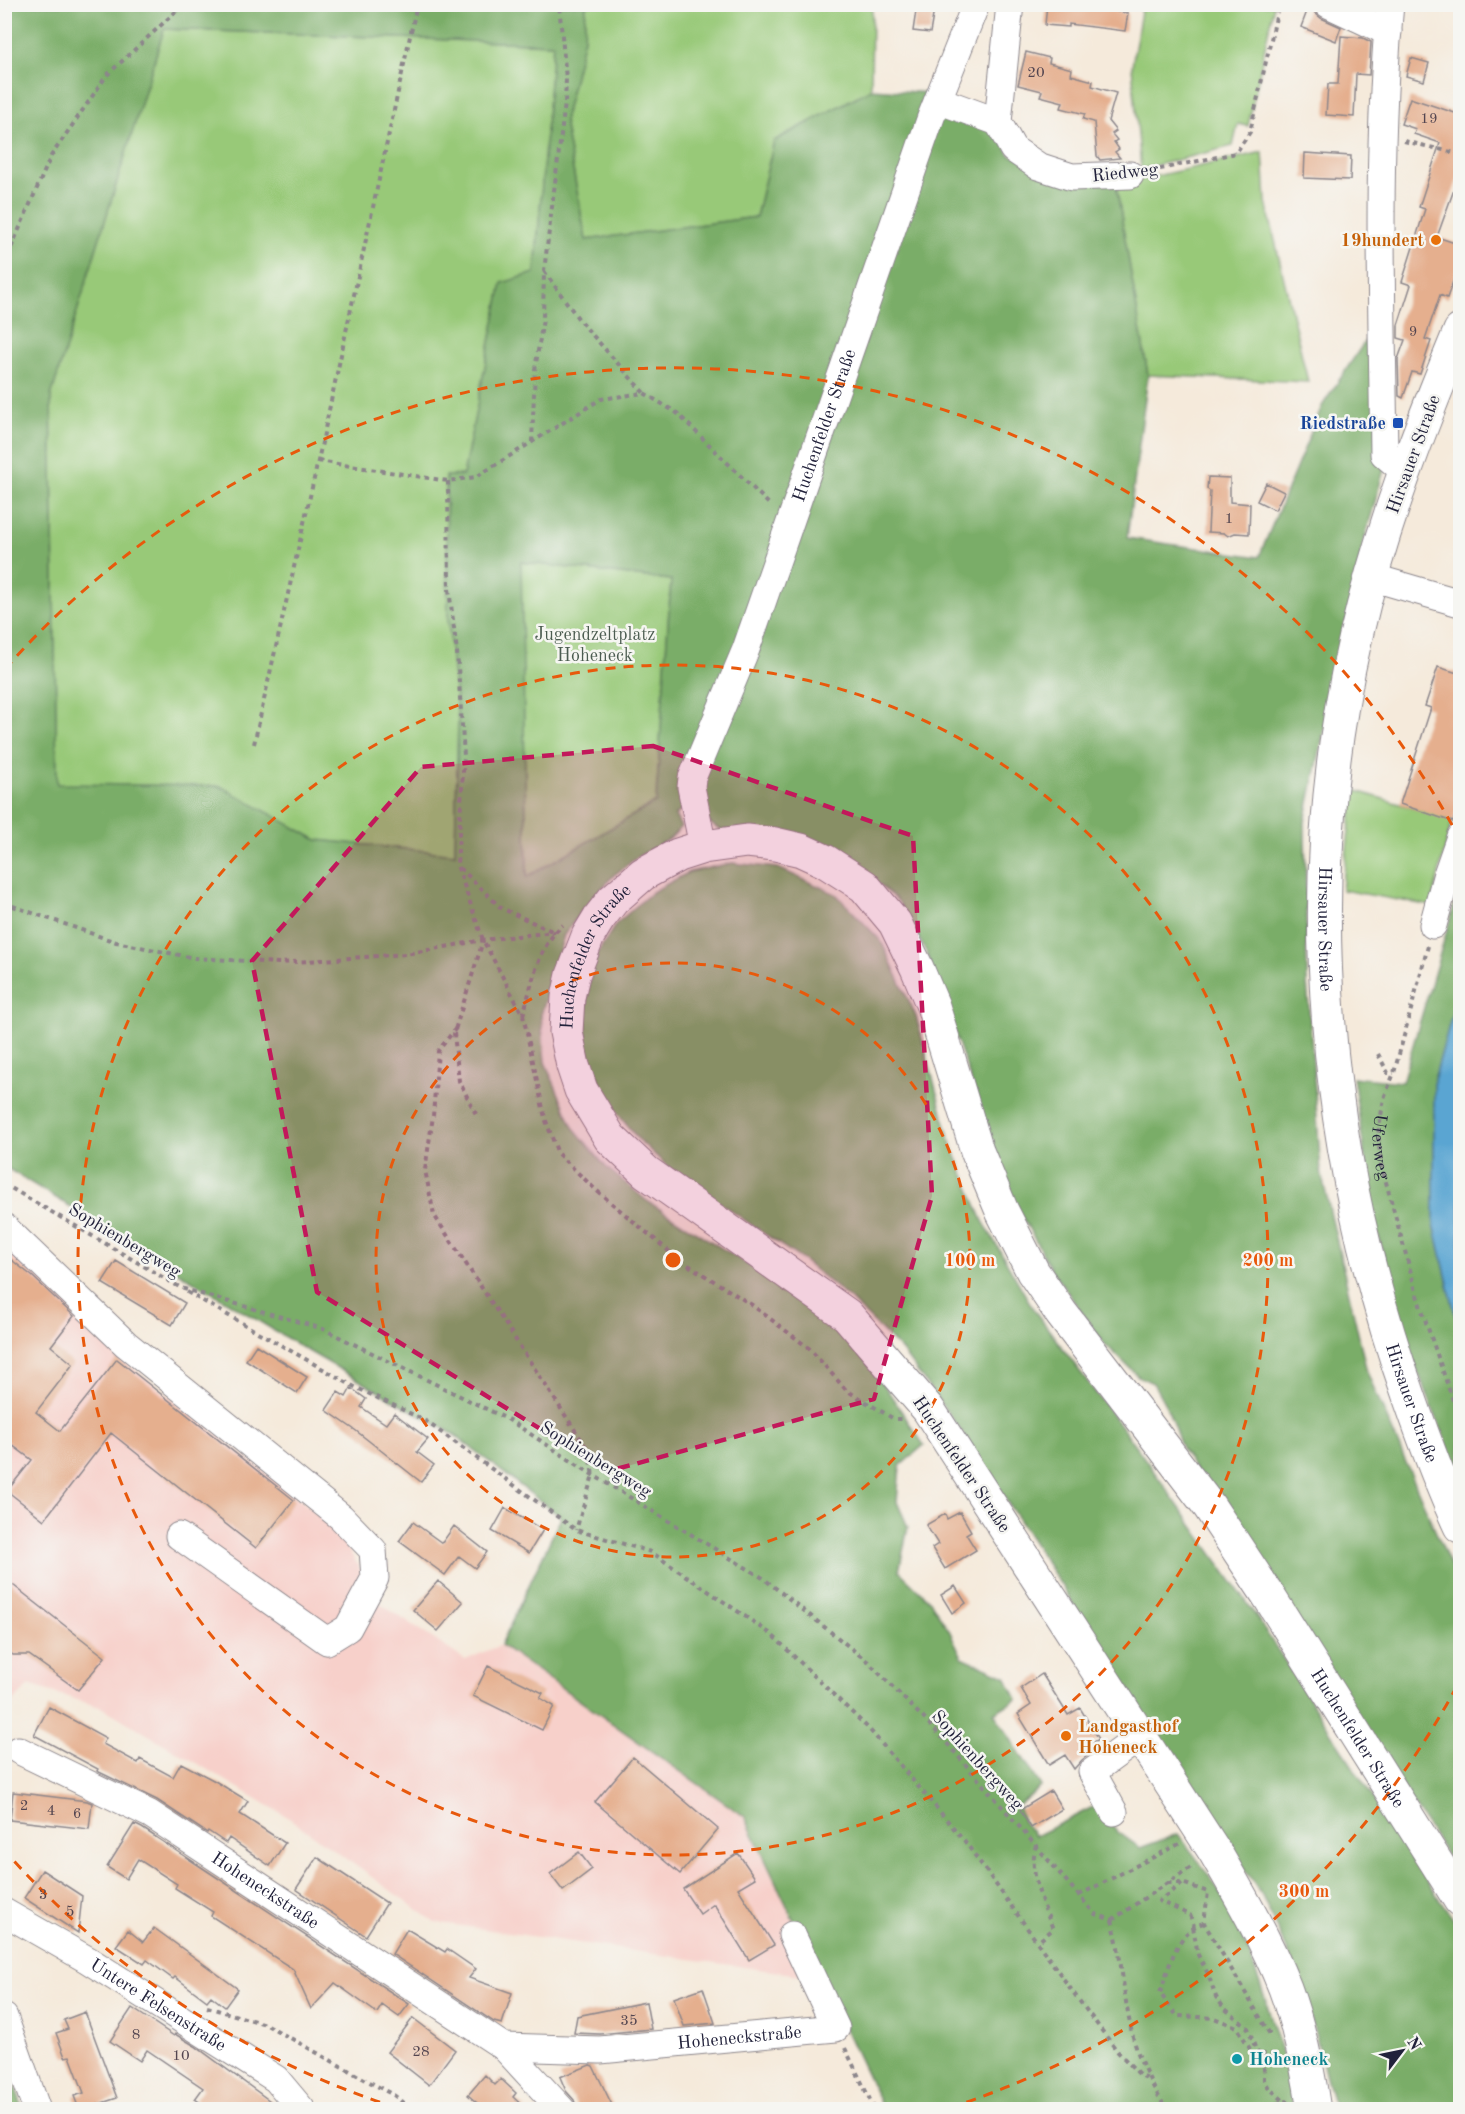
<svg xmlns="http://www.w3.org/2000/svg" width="1465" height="2114" viewBox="0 0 1465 2114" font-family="'Old Standard TT',serif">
<rect width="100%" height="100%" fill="#f6f6f2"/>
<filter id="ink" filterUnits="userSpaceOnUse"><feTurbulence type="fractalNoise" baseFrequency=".0167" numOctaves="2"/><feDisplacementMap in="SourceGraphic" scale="12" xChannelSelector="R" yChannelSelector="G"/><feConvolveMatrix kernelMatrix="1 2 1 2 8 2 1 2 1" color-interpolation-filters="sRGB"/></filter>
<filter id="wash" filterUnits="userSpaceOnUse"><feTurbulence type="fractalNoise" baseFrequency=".008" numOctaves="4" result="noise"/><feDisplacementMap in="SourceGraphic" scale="24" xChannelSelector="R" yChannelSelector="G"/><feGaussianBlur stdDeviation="1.35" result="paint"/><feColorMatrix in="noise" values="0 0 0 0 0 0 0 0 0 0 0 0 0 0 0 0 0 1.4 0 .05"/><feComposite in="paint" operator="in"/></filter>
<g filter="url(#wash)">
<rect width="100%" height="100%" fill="#f5eadb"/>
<path fill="#f7d0ca" d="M4 1239 24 1254 123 1360 337 1529 379 1603 465 1660 501 1645 745 1817 820 1978 435 1922 286 1816 103 1708 29 1685 5 1711Z"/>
<path fill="#98c978" stroke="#5d765a" stroke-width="1.5" d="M586 5H872L871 89 774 141 756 217 586 240 564 121 584 38Z
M1142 5H1274L1248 126 1238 124 1233 146 1141 169 1132 66Z
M164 29 553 44 535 273 502 283 463 475 446 477 448 619 458 721 455 854 317 840 219 786 57 785 51 396Z
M1263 152 1266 202 1308 382 1148 375 1116 185Z
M520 562 671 580 656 802 527 877Z
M1354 790 1452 820 1431 906 1342 890Z"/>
<path fill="#7aad68" stroke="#4e6852" stroke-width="1.5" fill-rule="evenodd" d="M4 5H586L584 38 564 121 586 240 756 217 774 141 871 89 932 93 994 127 1010 155 1116 185 1148 375 1127 538 1259 557 1322 406 1365 341 1375 349 1385 466 1364 541 1305 822 1307 982 1321 1172 1367 1372 1460 1588V1876L1183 1451 1168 1410 1153 1383 1138 1376 1103 1342 1051 1269 1011 1196 927 953 898 901 865 872 718 829 687 807 675 815 681 827 670 839 639 856 613 876 585 907 564 935 541 1015 545 1062 573 1127 606 1167 647 1201 791 1292 857 1350 886 1388 924 1445 900 1466 897 1502 908 1527 899 1571 931 1602 949 1630 962 1657 1005 1676 1017 1699 994 1713 1041 1786 1018 1806 1023 1821 1035 1836 1095 1806 1118 1832 1140 1848 1178 1834C1198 1860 1220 1888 1234 1918 1247 1944 1256 1972 1265 1999 1277 2037 1288 2070 1293 2109H883L745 1817 501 1645 561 1517 453 1434 308 1351 5 1167ZM164 29 553 44 535 273 502 283 463 475 446 476 448 619 458 721 455 854 317 840 220 786 57 784 51 396ZM521 562 671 580 656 802 527 877Z
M732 863 778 868 836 894 881 941 916 1016 950 1141 983 1221 1034 1310 1140 1452 1248 1604 1415 1863 1460 1929V2109H1334L1317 2040 1297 1972 1262 1896 962 1432 902 1351 850 1299 804 1261 668 1167 637 1138 608 1101 586 1047V1000L593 960 616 924 652 892 689 872Z
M1460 886V986L1434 1080V1224L1460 1335V1476L1405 1340 1374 1218 1353 1077 1402 1082Z
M5 2057 23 2109H5Z"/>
<path fill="#5aa5d2" stroke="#3e6486" stroke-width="1.5" d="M1460 986V1335L1434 1224V1080Z"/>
<g id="blocks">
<path fill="#e5af8e" d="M917 4H935L930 33 913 31Z
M1047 4H1119L1118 12 1128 13 1125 31 1069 24V27L1045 25Z
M1309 6 1313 8 1315 13 1321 18 1341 27 1336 41 1301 27Z
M1341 36 1363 38 1371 42 1369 75 1356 74 1354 117 1326 115 1328 84H1338Z
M1026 52 1050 58 1049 63 1072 69 1071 75 1093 81 1092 86 1116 93 1108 121 1116 131 1112 134 1117 140 1114 142 1119 149 1115 152 1120 158 1100 160 1097 156 1094 122 1083 119 1085 114 1061 108 1063 102 1040 96 1042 91 1018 85Z
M1411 58 1429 63 1424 81 1406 76Z
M1410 98 1461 115V170L1437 237 1461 245V259L1447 298 1440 295 1425 339 1431 341 1420 374 1412 372 1403 398 1399 396 1398 359 1405 340 1398 338V325L1411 285 1402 282 1425 209 1419 207 1440 143 1414 134 1416 129 1401 124Z
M1305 153 1351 156 1350 180 1304 178Z
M1208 477 1230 478V502L1250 504 1249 534 1235 533 1228 536 1224 533 1208 532 1210 491 1207 489Z
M1266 483 1284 492 1275 510 1257 501Z
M1438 667 1461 674V798L1453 822 1400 804 1431 708 1425 706Z
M4 1254 32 1276 74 1316 51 1346 73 1364 36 1412 60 1431 117 1359 294 1500 256 1548 111 1433 44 1520 7 1491 32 1460 4 1439Z
M116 1261 185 1303 172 1325 102 1283Z
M256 1345 307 1377 297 1393 246 1360Z
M351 1388 366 1399 361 1407 386 1424 394 1413 428 1439 417 1452 434 1465 421 1482 355 1430 326 1410 338 1392 346 1397Z
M505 1508 543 1530 529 1553 492 1531Z
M960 1512 971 1531 966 1534 976 1550 945 1569 932 1548 938 1544 926 1525 945 1514 947 1519Z
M413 1522 442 1543 454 1526 487 1552 475 1568 459 1556 445 1575 399 1541Z
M4 1578 105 1657 78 1690 29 1655H13L4 1648Z
M438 1581 463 1602 438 1631 413 1610Z
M955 1586 966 1603 952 1613 941 1595Z
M488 1666 543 1693 540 1698 554 1706 542 1730 473 1696Z
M1042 1674 1068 1715 1080 1708 1099 1739 1088 1746 1092 1752 1082 1760 1074 1769 1065 1755 1049 1765 1018 1714 1031 1705 1021 1688Z
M49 1707 106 1738 103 1744 138 1763 140 1759 173 1777 181 1763 215 1781 248 1801 240 1814 285 1843 270 1866 229 1838 226 1843 208 1831 207 1833 157 1800 97 1771 98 1769 34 1735Z
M633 1757 718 1829 680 1874 595 1802Z
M1051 1791 1062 1809 1031 1828 1020 1810Z
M13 1792 87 1801 92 1803 89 1829 10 1820Z
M134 1824 142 1828 409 2004 399 2017 382 2005 377 2013 335 1983 311 2009 293 1969 211 1916 213 1912 175 1888 177 1884 138 1859 126 1879 107 1867Z
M579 1852 592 1869 563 1891 550 1874Z
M738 1853 755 1878 738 1888 774 1945 749 1960 714 1904 700 1914 683 1889Z
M317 1857 387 1903 366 1936 296 1889Z
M42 1870 82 1896 78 1933 24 1898Z
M154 1928 238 1989 225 2007 211 1996 207 2001 175 1977 173 1979 147 1960 144 1964 116 1946 128 1930 143 1942Z
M407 1929 445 1952 447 1949 476 1969 469 1978 512 1993 502 2024 494 2022 392 1954Z
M703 1988 715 2023 684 2026 674 1998Z
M646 2002 651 2029 600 2034 574 2033 577 2016Z
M132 2008 174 2036 175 2034 195 2046 281 2109H210L195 2099 203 2088 147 2050 140 2061 110 2041Z
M85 2012 117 2098 99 2104 101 2109H79L74 2096 84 2093 70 2056 65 2057 56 2033 68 2029 64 2020Z
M413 2018 455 2050 429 2085 387 2052Z
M590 2065 593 2066 614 2109H577L574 2100 566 2091 560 2077Z
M485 2075 495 2085 501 2079 516 2093 513 2097 526 2109H484L468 2095Z"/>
</g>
</g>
<g filter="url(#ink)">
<use href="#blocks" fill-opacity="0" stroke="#8c868b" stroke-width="1.5"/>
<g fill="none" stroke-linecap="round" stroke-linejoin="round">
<g stroke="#8c868b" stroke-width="29">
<g id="minor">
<path d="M1010 4 998 122 1013 149 1038 166 1072 177 1130 175"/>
<path d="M1328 4 1388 32"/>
<path d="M1390 4C1376 154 1382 304 1384 454L1405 472"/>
<path d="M938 100 998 122"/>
<path d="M1371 577 1460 603"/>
<path id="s2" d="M703 847 691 787 692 778 746 649 931 117 976 4"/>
<path d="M1433 925 1446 877 1460 837"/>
<path d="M4 1227 126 1344 341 1517 373 1550 375 1578 348 1628 327 1641 179 1536"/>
<path id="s3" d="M18 1750 150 1814 504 2047 562 2110"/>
<path d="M1114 1812 1092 1772 1140 1737"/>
<path id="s4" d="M4 1912 88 1960 276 2079 302 2110"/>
<path d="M4 2017 37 2110"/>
<path id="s5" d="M504 2047 600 2050 836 2028 792 1935"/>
</g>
</g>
<g stroke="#8c868b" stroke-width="35">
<g id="major">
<path id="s6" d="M1460 331C1419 430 1380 531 1356 636 1297 888 1324 1157 1410 1399 1425 1442 1441 1485 1460 1526"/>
<path id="s7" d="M1314 2110C1308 2069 1299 2026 1285 1988 1267 1942 1240 1895 1215 1852L928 1409 847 1315 646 1172 610 1138 581 1090 573 1066 566 1032 568 997 573 975 588 936 599 918 613 900 643 874 678 855 703 847 747 841 775 844 801 850 825 861 864 886 895 923 917 968 933 1006 977 1151 1002 1211 1033 1272 1061 1313 1209 1506 1268 1595 1460 1900"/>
</g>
</g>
<g stroke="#8c868b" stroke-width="4" stroke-dasharray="4.5 4.5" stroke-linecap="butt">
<path d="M1404 141 1460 154"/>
<path d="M1151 171 1236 153 1250 132 1279 4"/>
<path d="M4 264 51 156 107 75 184 4"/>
<path d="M544 271 580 321 644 393"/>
<path d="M532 442 535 370 543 319 544 271 565 103 566 79 559 4"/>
<path d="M318 461 448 481 476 477 601 399 644 393 677 413 771 506"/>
<path d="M448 481 449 589 457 652 464 756 457 865 483 940 523 1015 545 1118 558 1154 596 1190 677 1258 752 1305 810 1349 846 1390 894 1419H903"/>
<path d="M254 744 318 461 417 4"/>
<path d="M460 868 501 908 554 932"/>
<path d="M4 903 116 942 194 958 280 963 406 954 483 940 555 932"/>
<path id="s1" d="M1428 946 1394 1073 1384 1098 1378 1134 1381 1164 1419 1302 1460 1421"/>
<path d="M523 1015C532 985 538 945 563 925"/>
<path d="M456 1028 438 1051 433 1116 425 1170 434 1215 588 1450 593 1475 576 1530"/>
<path d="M1378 1054 1388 1073H1394"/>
<path d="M476 1114 459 1081 454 1033 483 941"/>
<path d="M4 1184 181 1288 323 1329 509 1420 593 1475 763 1578 867 1661 939 1734 1095 1914 1112 1920"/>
<path d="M187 1292 353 1386 424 1420 576 1530 651 1552 771 1634 869 1729 964 1840 1078 1999 1118 2052 1140 2075 1149 2079"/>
<path d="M1036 1845C1028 1872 1043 1904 1053 1929L1038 1942"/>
<path d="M1167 1883H1182L1208 1892 1204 1923 1271 2036"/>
<path d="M1182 1883 1159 1901 1190 1915 1194 1926"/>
<path d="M1079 1895 1179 1844"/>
<path d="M1112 1920C1123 1960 1123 2003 1135 2044 1142 2067 1153 2087 1165 2107L1177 2110"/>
<path d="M1112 1920 1194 1865"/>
<path d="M1204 1923C1176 1930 1169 1969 1160 1993L1177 2016 1214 2018 1237 2027 1253 2054H1278"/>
<path d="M1193 1927 1198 1955 1208 1974 1216 1997 1224 2008 1248 2028 1256 2050 1264 2061V2080L1269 2088 1284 2101"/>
<path d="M207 2007 265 2024 395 2096 411 2110"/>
<path d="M845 2048 875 2110"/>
<path d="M1241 2110 1288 2101"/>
</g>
<use href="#minor" stroke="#fff" stroke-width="27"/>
<use href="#major" stroke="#fff" stroke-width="33"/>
</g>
</g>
<path fill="#c2185b" fill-opacity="0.2" stroke="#c2185b" stroke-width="4.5" stroke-dasharray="12 8" stroke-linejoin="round" d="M653 746 913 836 932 1196 874 1399 609 1471 317 1292 252 961 421 767Z"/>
<g fill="none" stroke="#e8590c" stroke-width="3" stroke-dasharray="10 8">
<circle cx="673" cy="1260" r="297"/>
<circle cx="673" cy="1260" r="595"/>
<path d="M1457 1686A892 892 0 0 1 949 2108M397 2108A892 892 0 0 1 5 1851M5 669A892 892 0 0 1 1457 834"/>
</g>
<g fill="#e8710a" stroke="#f6f6f2" stroke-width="2">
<circle cx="1436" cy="240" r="6"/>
<circle cx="1066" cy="1736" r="6"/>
</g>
<rect fill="#1a4fb4" stroke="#f6f6f2" stroke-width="2" x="1392" y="417" width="12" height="12" rx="3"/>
<circle fill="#0f9aa8" stroke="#f6f6f2" stroke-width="2" cx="1237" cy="2059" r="6"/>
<g text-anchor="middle" stroke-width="5" stroke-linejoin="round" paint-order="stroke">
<g font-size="15" fill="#534550">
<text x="1036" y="77">20</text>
<text x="1429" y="123">19</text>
<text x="1413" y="336">9</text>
<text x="1229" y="523">1</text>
<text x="24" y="1810">2</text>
<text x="51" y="1815">4</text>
<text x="77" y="1818">6</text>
<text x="43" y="1899">3</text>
<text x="70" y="1916">5</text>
<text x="629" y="2025">35</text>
<text x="136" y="2039">8</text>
<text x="421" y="2056">28</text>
<text x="181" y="2060">10</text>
</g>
<g font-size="18" fill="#22223b" stroke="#f6f6f2">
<text transform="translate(1125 172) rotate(-6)" y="6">Riedweg</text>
<text dy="6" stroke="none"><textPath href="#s2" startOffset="447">Huchenfelder Straße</textPath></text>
<text transform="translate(1413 454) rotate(-70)" y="6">Hirsauer Straße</text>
<text dy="6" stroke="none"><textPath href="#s6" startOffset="618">Hirsauer Straße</textPath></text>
<text dy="6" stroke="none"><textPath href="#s7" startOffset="1426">Huchenfelder Straße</textPath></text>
<text dy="6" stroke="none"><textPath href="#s1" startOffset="208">Uferweg</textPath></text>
<text transform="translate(125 1240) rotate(31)" y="6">Sophienbergweg</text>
<text dy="6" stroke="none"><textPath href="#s6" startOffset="1102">Hirsauer Straße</textPath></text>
<text transform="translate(596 1459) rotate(32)" y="6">Sophienbergweg</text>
<text transform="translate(962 1464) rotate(56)" y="6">Huchenfelder Straße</text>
<text dy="6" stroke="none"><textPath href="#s7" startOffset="2757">Huchenfelder Straße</textPath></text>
<text transform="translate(978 1760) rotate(48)" y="6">Sophienbergweg</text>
<text dy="6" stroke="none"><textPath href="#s3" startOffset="285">Hoheneckstraße</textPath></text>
<text dy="6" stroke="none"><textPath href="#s4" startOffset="180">Untere Felsenstraße</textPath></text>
<text dy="6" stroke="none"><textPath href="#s5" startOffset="236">Hoheneckstraße</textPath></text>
</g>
<g font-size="18" font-weight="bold" fill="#c56008" stroke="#f6f6f2" text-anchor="end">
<text x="1424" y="246">19hundert</text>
<text x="1078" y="1732" text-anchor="start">Landgasthof<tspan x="1078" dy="21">Hoheneck</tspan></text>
</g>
<g font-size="18" font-weight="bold" fill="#164399" stroke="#f6f6f2" text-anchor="end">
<text x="1386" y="429">Riedstraße</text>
</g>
<g font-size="18" fill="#4b5c50" stroke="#f6f6f2">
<text x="595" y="640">Jugendzeltplatz<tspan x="595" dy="21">Hoheneck</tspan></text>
</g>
<g font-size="18" font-weight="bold" fill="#0d838f" stroke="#f6f6f2" text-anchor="start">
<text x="1249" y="2065">Hoheneck</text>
</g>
</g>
<circle cx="673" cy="1260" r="9" fill="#e8590c" stroke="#f6f6f2" stroke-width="3"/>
<g font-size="18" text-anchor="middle" font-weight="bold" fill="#e8590c" stroke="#f6f6f2" stroke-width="5" stroke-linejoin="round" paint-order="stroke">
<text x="970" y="1266">100 m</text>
<text x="1268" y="1266">200 m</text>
<text x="1304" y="1897">300 m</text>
</g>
<rect width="1465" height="2114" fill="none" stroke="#f6f6f2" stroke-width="24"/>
<g transform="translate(1402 2051) rotate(58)" stroke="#f6f6f2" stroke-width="4.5" paint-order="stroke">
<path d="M0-4.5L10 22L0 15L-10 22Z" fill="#22223b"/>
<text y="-9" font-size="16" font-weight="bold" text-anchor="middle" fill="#22223b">N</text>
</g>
</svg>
